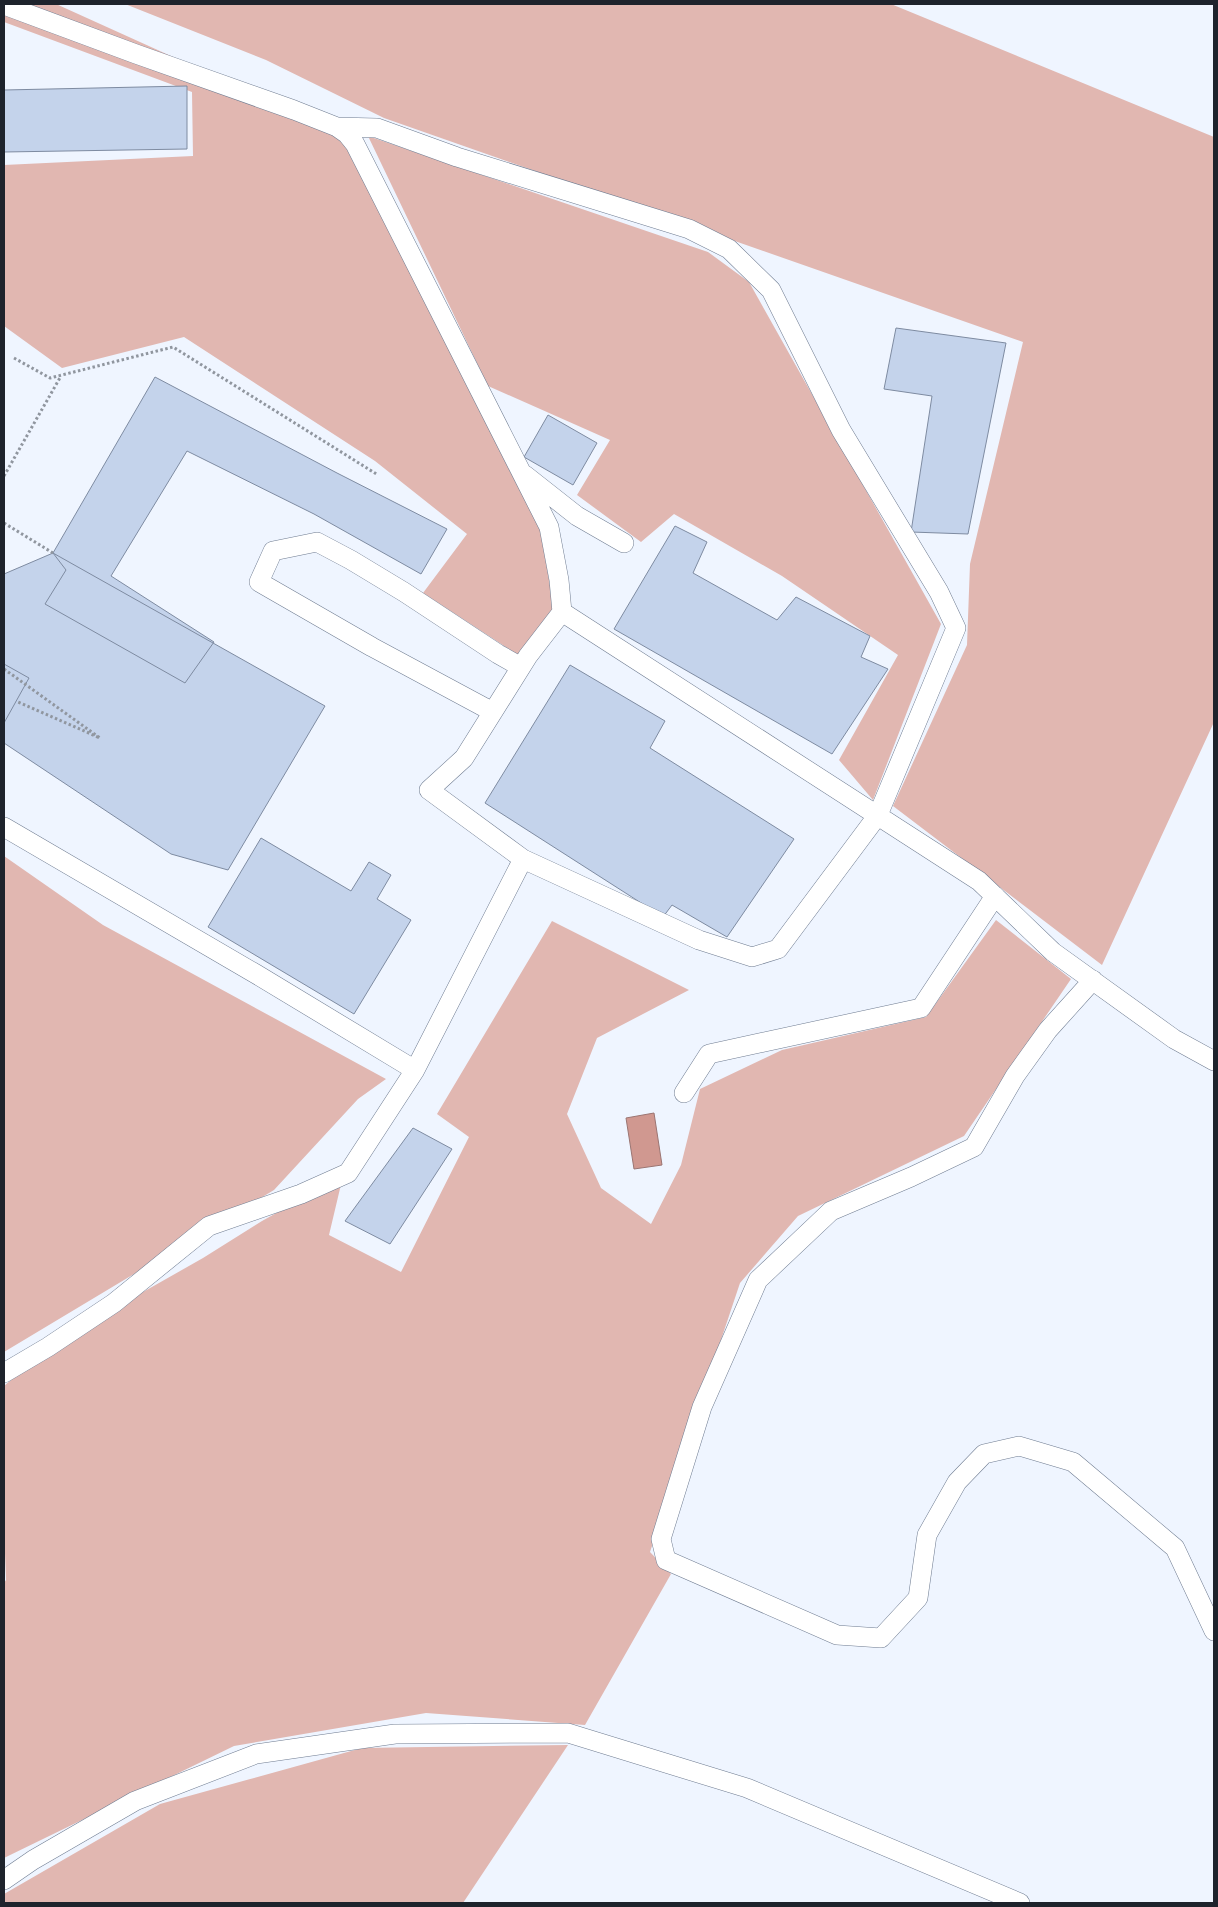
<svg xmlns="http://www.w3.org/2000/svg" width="1218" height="1907" viewBox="0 0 1218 1907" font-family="Raleway,sans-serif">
<rect width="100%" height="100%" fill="#eff5ff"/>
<path fill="#e1b7b1" d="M4 4H56L339 132 541 532 554 609 518 655 423 593 467 534 375 461 184 337 62 368 4 326V165L193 156 192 92 4 22Z
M125 4H891L1214 137V722L1102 965 893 806 967 645 970 564 1023 342 384 118 266 60Z
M368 136 708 252 749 282 941 624 873 800 839 760 898 655 782 576 674 514 641 542 577 495 610 440 488 386Z
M4 856 103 925 386 1079 358 1099 274 1190 4 1352Z
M996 920 1071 979 964 1136 798 1216 740 1283 650 1552 671 1574 585 1725 426 1713 234 1746 4 1858V1583L6 1580 4 1527V1386L55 1342 203 1258 262 1221 343 1176 329 1235 401 1272 469 1137 437 1114 552 921 689 990 597 1038 567 1114 601 1188 651 1224 681 1165 700 1089 782 1050 926 1017Z
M568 1745 463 1903H4V1894L160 1804 362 1748Z"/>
<path fill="#d09890" stroke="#9b7572" d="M654 1113 662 1165 634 1169 626 1118Z"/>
<path fill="#c4d3eb" stroke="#7e8ba1" d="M187 86V149L4 152V90Z
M896 328 1006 343 968 534 911 532 932 396 884 389Z
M155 377 337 473 447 529 421 574 314 514 187 451 111 576 214 642 185 683 45 604 66 570 53 553Z
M548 415 597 443 573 485 524 457Z
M675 526 707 542 693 573 777 620 796 597 870 636 861 657 888 669 832 754 614 629Z
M53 553 325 706 228 870 171 854 4 743V574Z
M4 664 29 678 4 723Z
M570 665 665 721 650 748 794 839 727 937 672 905 663 917 485 803Z
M261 838 351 891 369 862 391 875 377 899 411 920 354 1014 208 927Z
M413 1128 452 1149 390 1244 345 1221Z"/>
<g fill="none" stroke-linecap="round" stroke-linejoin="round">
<g stroke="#6f7c91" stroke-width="20">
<path id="lane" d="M4 5 136 54 294 110 337 127 347 134 355 144 549 527 559 580 562 612 528 656 464 758 429 790 523 859 699 940 752 957 778 949 878 815 956 628 939 592 841 430 771 290 729 249 689 229 457 157 377 128 337 127
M525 475 577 516 624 543
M562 612 979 881 1053 952 1174 1039 1214 1061
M493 712 372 647 259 582 273 551 317 542 351 560 404 592 498 654 521 667
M4 827 256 974 415 1070
M1093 980 1048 1030 1015 1076 974 1147 911 1177 831 1211 758 1280 702 1407 661 1539 666 1560 837 1635 881 1638 918 1598 927 1535 957 1482 984 1454 1019 1446 1073 1462 1175 1548 1214 1631
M684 1093 709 1054 921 1008 995 896
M4 1373 48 1347 114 1303 209 1226 301 1194 348 1173 415 1070 523 859
M4 1880 33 1860 135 1801 256 1754 395 1734 568 1733 747 1788 1020 1903"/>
</g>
<path stroke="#90969f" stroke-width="3" stroke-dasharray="2.5 2.5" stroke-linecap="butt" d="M14 358 50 378 173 347 378 475
M4 476 61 376
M4 523 53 553
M4 669 100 738 16 701"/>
<use href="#lane" stroke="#fff" stroke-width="19"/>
</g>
<rect width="1218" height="1907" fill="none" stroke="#1e232c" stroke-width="10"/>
</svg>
